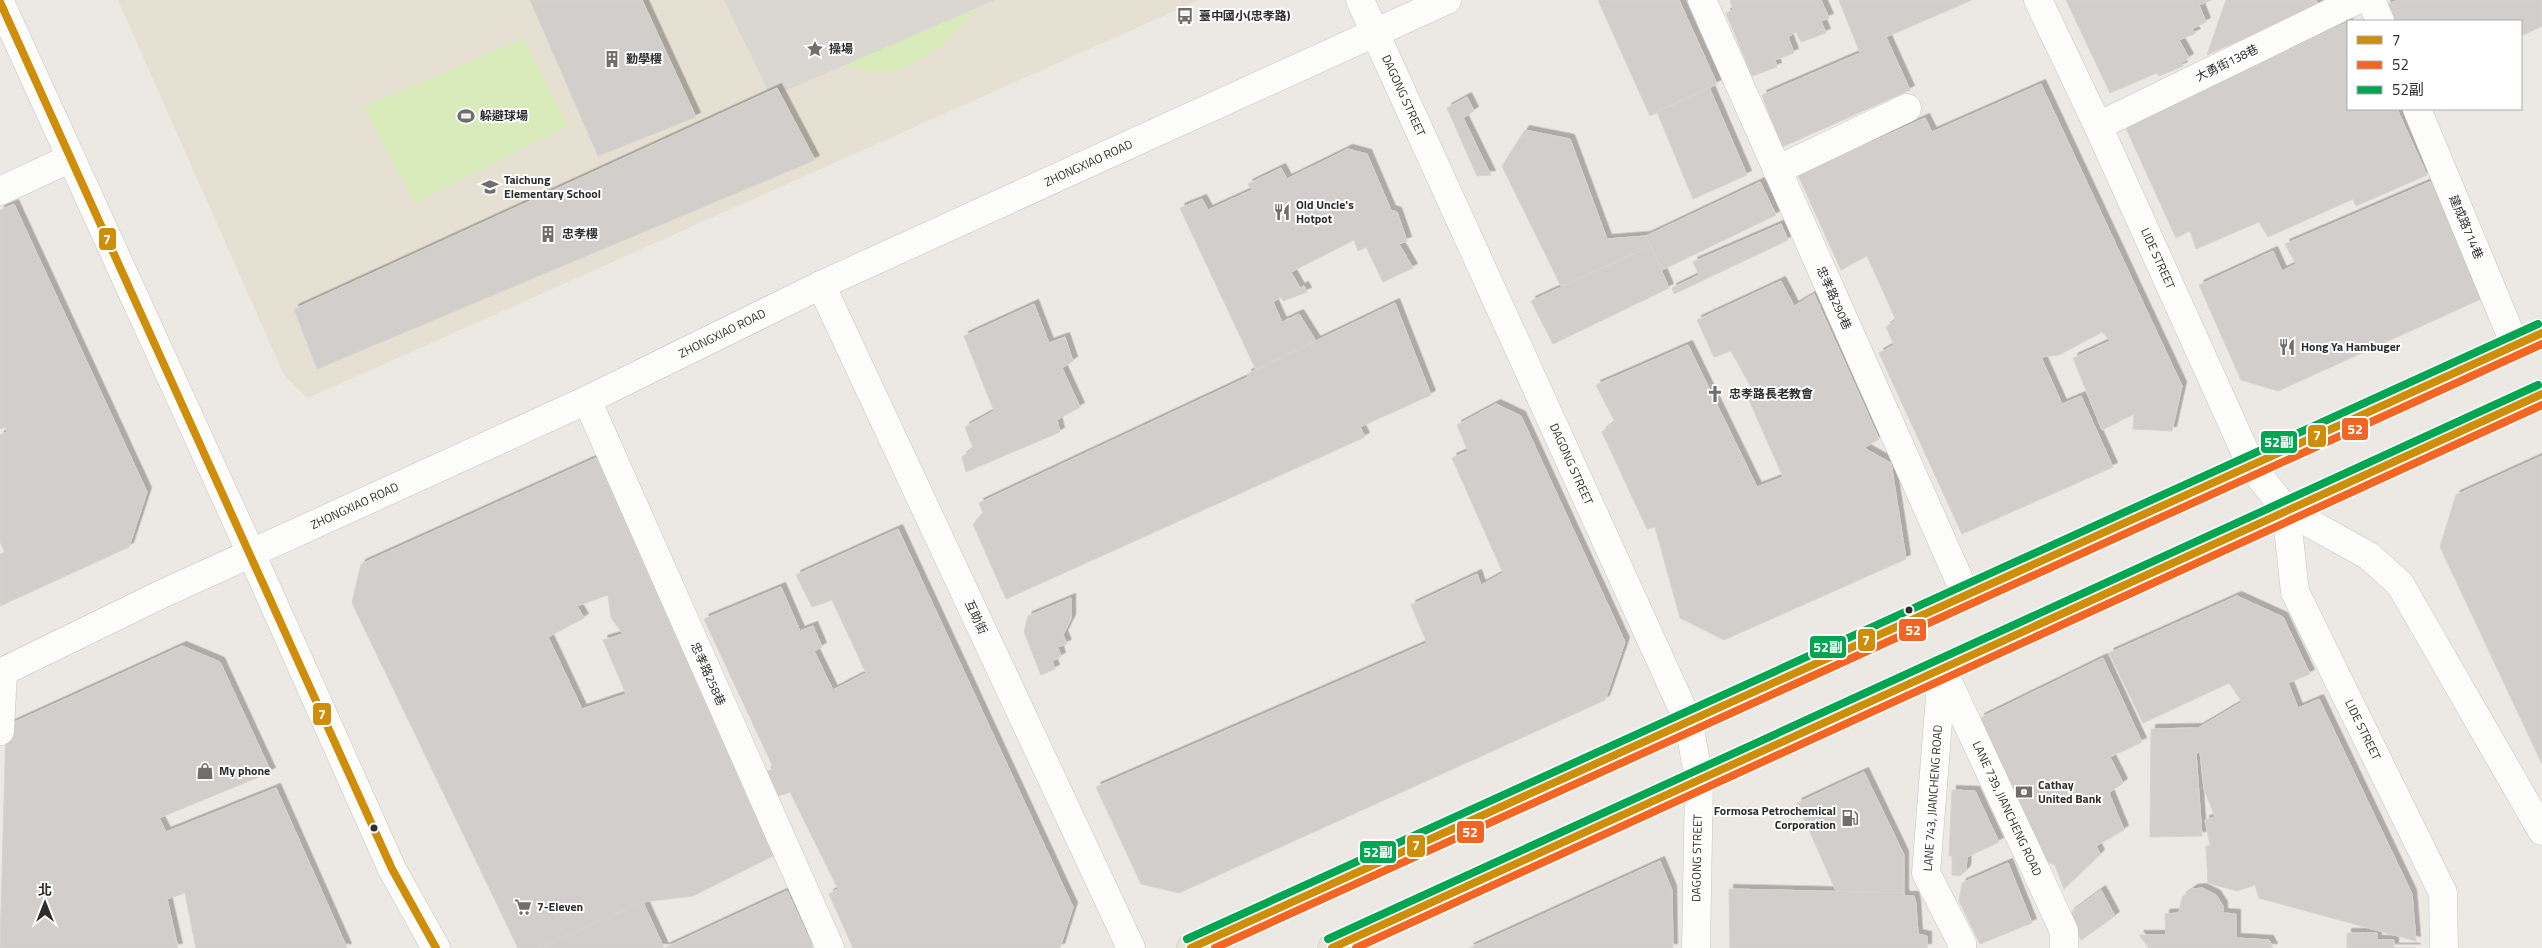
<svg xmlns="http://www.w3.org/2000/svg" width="2542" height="948" viewBox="0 0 2542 948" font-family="'Titillium Web','Noto Sans TC',sans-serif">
<defs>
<filter id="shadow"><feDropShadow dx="4.5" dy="-4.5" stdDeviation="0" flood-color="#0004"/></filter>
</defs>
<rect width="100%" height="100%" fill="#ece8e4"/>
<path fill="#e6e0d3" d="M118 0H1199L308 398 284 375Z"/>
<path fill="#d9eabb" d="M983 0C968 25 926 63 897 70 872 76 841 64 817 56Z
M524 38 568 126 415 203 363 107Z"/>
<path fill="#dad6d2" d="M724 0H995L771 97Z"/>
<path fill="#d1cecb" stroke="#d7d4d0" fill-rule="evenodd" filter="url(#shadow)" d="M530 0H642L696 117 598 156Z
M1598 0H1679L1717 84 1650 116Z
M1730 0H1821L1829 18 1821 21 1826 33 1801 42 1796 32 1788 37 1794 53 1775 60 1777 67 1752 76 1726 13 1733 10Z
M1839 0H1972L1886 37 1910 90 1782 147 1762 95 1860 53Z
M2066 0H2211L2199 5 2206 22 2192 29 2196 33 2179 40 2189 58 2181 63 2183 66 2159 76 2157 73 2110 93Z
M2226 0H2316L2318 5 2207 55Z
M2398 0H2542V26L2521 36V21H2393L2386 5Z
M2348 22V109H2397L2427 175 2356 206 2353 199 2268 237 2259 222 2196 249 2190 231 2176 238 2125 126Z
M2041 84 2182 386 2172 431 2133 429 2134 414 2102 430 2073 358 2110 341 2102 332 2059 355 2041 357 2062 404 2081 396 2113 467 1962 534 1879 353 1894 345 1886 327 1896 320 1867 256 1841 270 1798 175 1925 118 1932 132Z
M1709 87 1747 175 1693 199 1657 112Z
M777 88 815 160 317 369 294 309Z
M1467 97 1474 111 1463 118 1491 175 1477 176 1447 108Z
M1525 130 1570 139 1607 239 1646 236 1651 246 1561 286 1502 166Z
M1348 149 1367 154 1391 210 1397 212 1407 241 1399 244 1413 268 1383 282 1366 247 1358 251 1354 240 1291 272 1300 288 1304 286 1307 292 1283 301 1281 297 1273 302 1282 322 1299 314 1316 341 1256 370 1180 208 1202 199 1208 210 1252 190 1248 184 1281 168 1287 179Z
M2432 181 2481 299 2278 391 2241 380 2199 285 2273 251 2282 271 2296 264 2285 244Z
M1760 182 1776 215 1662 270 1646 236Z
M14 204 147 492 129 547 0 606V554L5 552 0 542V435L7 432 5 427 0 429V210Z
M1781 224 1788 240 1674 294 1672 288 1699 275 1693 262Z
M1651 246 1669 288 1553 344 1531 301Z
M1781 281 1794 306 1814 294 1879 439 1864 448 1891 463 1906 559 1724 640 1680 618 1655 527 1647 529 1602 432 1615 422 1596 385 1688 345 1757 487 1783 477 1745 391 1751 387 1731 351 1714 357 1697 320Z
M1395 303 1431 395 1360 427 1365 437 1006 599 973 524 983 513 979 503 1248 377 1247 374Z
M1034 304 1049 343 1065 337 1073 361 1062 368 1080 407 1057 420 1060 432 966 472 962 457 973 448 965 427 994 411 964 336Z
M1496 404 1521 416 1625 642 1605 700 1179 893 1141 884 1096 787 1427 643 1411 605 1477 574 1481 585 1503 573 1452 458 1468 451 1457 425Z
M2542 456V764L2440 547 2456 495Z
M596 458 773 856 693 896 643 902 538 948H518L352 603 361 564ZM608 595 611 618 623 634 603 640 626 694 582 709 548 637 584 618 577 606Z
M898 529 1073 907 1060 948H853L829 894 838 889 790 792 777 797 767 771 774 769 704 619 781 587 800 631 813 626 822 647 814 651 833 690 866 673 832 600 812 607 796 575Z
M2237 596 2283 617 2310 674 2288 683 2298 708 2319 699 2412 894 2416 941 2259 898 2255 885 2237 891 2208 883 2206 846H2210L2205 820 2215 817 2204 789 2200 752 2196 753 2202 836 2150 837 2151 729 2198 728 2242 702 2229 683 2143 723 2109 653Z
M1071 598V619L1063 635 1067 644 1058 647 1061 657 1052 661 1055 669 1041 675 1024 632 1028 616Z
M182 646 220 662 271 772 159 818 166 832 276 788 347 948H196L185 893 167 899 178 948H0L6 726Z
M2103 658 2142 742 2110 757 2123 783 2109 793 2124 830 2096 846 2100 854 2064 889 2055 865 2047 862 1980 718Z
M1864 772 1904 855V893L1836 891 1797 803Z
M1952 790 1975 791 1999 842 1967 857 1966 870 1960 876 1952 875V856H1949Z
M1660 861 1672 890 1673 948H1469Z
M2008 863 2032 923 1980 944 1959 901 1962 883Z
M2202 888 2216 895 2223 906V913L2236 914V938L2269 940 2273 948H2149L2139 935H2166L2165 914 2179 913 2182 897 2193 889Z
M1729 889 1904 893 1905 896H1914L1916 904 1918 934 1927 936V948H1730Z
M2101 890 2115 916 2081 940 2070 913Z
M787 891 813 948H664Z
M643 902 664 948H538Z
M2347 933H2377V940H2394V948H2416H2347Z"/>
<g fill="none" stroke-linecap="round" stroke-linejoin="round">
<g stroke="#c5c4c5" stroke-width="29">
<g id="minor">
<path id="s1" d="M1360 0 1689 723 1699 781 1696 948"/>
<path d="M1702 0 1966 595"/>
<path id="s2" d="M2038 0 2098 126 2252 467 2286 510 2369 556 2400 584 2542 831"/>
<path d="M2371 0 2380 21"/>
<path d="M0 2 251 553 392 869 436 948"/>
<path d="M2417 109 2515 345"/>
<path d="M2098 126 2357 0"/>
<path d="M1777 170 1907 108"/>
<path d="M0 191 71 158"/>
<path d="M821 285 1131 948"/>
<path d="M587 400 830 948"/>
<path id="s3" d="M2286 510 2295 592 2443 893 2444 948"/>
<path id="s4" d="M1942 669 2064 931V948"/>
<path d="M1942 671 1926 873 1962 943V948"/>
<path id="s5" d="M0 673 164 593 587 400 821 285 1447 0"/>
<path d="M0 731 3 672"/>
</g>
</g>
<g stroke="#c6c5c4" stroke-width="29">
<path id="major" d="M1191 948 2542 333
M1332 948 2542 394"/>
</g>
<use href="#minor" stroke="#fcfcfb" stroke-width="28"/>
<use href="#major" stroke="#e8e4d6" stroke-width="28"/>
<g stroke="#fff" stroke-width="11">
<path id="bus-1" d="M0 2 392 869 436 948
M1191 948 2542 333
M1332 948 2542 394"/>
</g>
<g stroke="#fff" stroke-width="11">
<path id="bus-2" d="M1215 948 2542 344
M1356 948 2542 405"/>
</g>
<g stroke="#fff" stroke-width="11">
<path id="bus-3" d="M1187 939 2538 324
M1328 939 2538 385"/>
</g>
<use href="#bus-1" stroke="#cf8e09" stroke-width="8"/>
<use href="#bus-2" stroke="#f26522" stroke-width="8"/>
<use href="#bus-3" stroke="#00a651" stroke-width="8"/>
</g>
<defs>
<g id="bus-bare" transform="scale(1.35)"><path d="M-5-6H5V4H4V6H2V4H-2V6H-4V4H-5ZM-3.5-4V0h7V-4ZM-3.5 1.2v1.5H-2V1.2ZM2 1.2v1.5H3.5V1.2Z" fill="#706f6e" stroke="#fff" stroke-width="2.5" paint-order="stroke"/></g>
<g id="sight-bare" transform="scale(1.35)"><path d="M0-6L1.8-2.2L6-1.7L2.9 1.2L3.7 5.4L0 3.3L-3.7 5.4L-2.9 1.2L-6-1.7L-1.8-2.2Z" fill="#706f6e" stroke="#fff" stroke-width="2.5" paint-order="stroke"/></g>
<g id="building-bare" transform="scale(1.35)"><path d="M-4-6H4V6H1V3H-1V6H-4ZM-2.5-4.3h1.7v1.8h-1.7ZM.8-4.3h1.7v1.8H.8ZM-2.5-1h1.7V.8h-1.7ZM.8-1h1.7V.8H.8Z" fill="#706f6e" stroke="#fff" stroke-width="2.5" paint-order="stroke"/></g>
<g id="stadium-bare" transform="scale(1.35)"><path d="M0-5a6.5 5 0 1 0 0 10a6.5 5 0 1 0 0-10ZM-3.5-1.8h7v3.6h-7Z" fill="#706f6e" stroke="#fff" stroke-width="2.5" paint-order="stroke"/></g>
<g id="school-bare" transform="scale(1.35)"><path d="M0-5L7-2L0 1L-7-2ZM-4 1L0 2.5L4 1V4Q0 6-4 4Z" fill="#706f6e" stroke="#fff" stroke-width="2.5" paint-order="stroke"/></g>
<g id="restaurant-bare" transform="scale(1.35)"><path d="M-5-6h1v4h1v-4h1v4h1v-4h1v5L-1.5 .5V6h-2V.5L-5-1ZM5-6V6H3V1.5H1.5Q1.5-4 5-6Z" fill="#706f6e" stroke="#fff" stroke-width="2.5" paint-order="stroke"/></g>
<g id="church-bare" transform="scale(1.35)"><path d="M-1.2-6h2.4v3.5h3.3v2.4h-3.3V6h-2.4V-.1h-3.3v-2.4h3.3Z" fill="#706f6e" stroke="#fff" stroke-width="2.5" paint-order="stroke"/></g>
<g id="shop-bare" transform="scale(1.35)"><path d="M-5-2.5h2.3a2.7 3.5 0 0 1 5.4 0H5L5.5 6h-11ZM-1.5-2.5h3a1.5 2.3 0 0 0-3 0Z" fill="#706f6e" stroke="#fff" stroke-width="2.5" paint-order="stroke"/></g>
<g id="bank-bare" transform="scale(1.35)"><path d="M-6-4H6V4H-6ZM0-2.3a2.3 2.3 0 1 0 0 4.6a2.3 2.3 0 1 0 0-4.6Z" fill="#706f6e" stroke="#fff" stroke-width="2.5" paint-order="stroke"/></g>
<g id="fuel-bare" transform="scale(1.35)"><path d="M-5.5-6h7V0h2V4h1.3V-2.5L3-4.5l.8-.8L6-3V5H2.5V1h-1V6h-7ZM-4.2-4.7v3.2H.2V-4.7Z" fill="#706f6e" stroke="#fff" stroke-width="2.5" paint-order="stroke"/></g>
<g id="supermarket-bare" transform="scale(1.35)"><path d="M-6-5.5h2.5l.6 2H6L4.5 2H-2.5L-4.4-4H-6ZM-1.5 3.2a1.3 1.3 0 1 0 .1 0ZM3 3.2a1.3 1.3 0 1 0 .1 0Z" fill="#706f6e" stroke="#fff" stroke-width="2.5" paint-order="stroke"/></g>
</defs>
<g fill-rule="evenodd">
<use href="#bus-bare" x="1185" y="16"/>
<use href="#sight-bare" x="815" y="49"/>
<use href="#building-bare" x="612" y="59"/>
<use href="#stadium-bare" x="466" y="116"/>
<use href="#school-bare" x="490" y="187"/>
<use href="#restaurant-bare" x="1282" y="212"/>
<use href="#building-bare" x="548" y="234"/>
<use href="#restaurant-bare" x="2287" y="347"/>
<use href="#church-bare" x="1715" y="394"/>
<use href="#shop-bare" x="205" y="771"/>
<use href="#bank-bare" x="2024" y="792"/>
<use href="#fuel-bare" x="1850" y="818"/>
<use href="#supermarket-bare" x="523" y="907"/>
</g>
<g fill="#2e2e2e" stroke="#fff" stroke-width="2">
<circle cx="1909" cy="610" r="4.5"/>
<circle cx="374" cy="828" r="4.5"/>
</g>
<g text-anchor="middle" stroke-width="4" stroke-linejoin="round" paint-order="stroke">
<g font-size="12" font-weight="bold" fill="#2e2e2e" stroke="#fff" text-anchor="start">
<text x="1199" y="20">臺中國小(忠孝路)</text>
<text x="829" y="53">操場</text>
<text x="626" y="63">勤學樓</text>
<text x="480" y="120">躲避球場</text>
<text x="504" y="184">Taichung<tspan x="504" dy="14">Elementary School</tspan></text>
<text x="1296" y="209">Old Uncle's<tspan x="1296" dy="14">Hotpot</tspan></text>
<text x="562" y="238">忠孝樓</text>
<text x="2301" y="351">Hong Ya Hambuger</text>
<text x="1729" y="398">忠孝路長老教會</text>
<text x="219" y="775">My phone</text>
<text x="2038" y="789">Cathay<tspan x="2038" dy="14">United Bank</tspan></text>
<text x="1836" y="815" text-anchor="end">Formosa Petrochemical<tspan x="1836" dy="14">Corporation</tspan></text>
<text x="537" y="911">7-Eleven</text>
</g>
<g font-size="12" fill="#2e2e2e" stroke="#fff">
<text transform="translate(2227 63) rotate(-26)" y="4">大勇街138巷</text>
<text dy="4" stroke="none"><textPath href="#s1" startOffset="105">DAGONG STREET</textPath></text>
<text dy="4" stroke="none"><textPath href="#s5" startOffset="1202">ZHONGXIAO ROAD</textPath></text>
<text transform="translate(2466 227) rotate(67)" y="4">建成路714巷</text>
<text dy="4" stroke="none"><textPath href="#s2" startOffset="285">LIDE STREET</textPath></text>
<text transform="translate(1834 298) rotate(66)" y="4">忠孝路290巷</text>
<text dy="4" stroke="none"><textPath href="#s5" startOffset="798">ZHONGXIAO ROAD</textPath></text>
<text dy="4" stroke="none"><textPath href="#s1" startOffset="510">DAGONG STREET</textPath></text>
<text dy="4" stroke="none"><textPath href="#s5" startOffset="392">ZHONGXIAO ROAD</textPath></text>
<text transform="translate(976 617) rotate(65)" y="4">互助街</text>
<text transform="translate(708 674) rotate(66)" y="4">忠孝路258巷</text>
<text dy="4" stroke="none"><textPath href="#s3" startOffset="236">LIDE STREET</textPath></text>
<text transform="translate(1933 798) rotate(-86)" y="4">LANE 743, JIANCHENG ROAD</text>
<text dy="4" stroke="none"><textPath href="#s4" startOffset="154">LANE 739, JIANCHENG ROAD</textPath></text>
<text transform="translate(1697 858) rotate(-89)" y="4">DAGONG STREET</text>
</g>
</g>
<g stroke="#fff" stroke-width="2">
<rect x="98" y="227" width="19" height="24" rx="5" fill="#cf8e09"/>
<rect x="2341" y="417" width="28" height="24" rx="5" fill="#f26522"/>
<rect x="2307" y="424" width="20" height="24" rx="5" fill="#cf8e09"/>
<rect x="2260" y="430" width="38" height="24" rx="5" fill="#00a651"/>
<rect x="1898" y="618" width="29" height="24" rx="5" fill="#f26522"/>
<rect x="1857" y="628" width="19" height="24" rx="5" fill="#cf8e09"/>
<rect x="1809" y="635" width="38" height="24" rx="5" fill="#00a651"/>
<rect x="312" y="702" width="20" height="24" rx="5" fill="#cf8e09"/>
<rect x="1456" y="820" width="29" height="24" rx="5" fill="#f26522"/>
<rect x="1406" y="834" width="20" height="24" rx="5" fill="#cf8e09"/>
<rect x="1359" y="840" width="38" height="24" rx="5" fill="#00a651"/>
</g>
<g font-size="14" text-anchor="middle" font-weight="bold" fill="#fff">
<text x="107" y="244">7</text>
<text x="2355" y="434">52</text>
<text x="2317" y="440">7</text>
<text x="2279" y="447">52副</text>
<text x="1913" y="635">52</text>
<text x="1866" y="645">7</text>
<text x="1828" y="652">52副</text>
<text x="322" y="719">7</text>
<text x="1470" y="837">52</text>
<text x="1416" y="850">7</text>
<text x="1378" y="857">52副</text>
</g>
<rect x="2347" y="20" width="175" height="90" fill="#ffffff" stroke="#ababab"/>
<rect x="2357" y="36" width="25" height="8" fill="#cf8e09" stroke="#ababab"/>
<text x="2392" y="45" font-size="15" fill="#2e2e2e">7</text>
<rect x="2357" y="61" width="25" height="8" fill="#f26522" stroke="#ababab"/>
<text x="2392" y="70" font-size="15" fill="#2e2e2e">52</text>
<rect x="2357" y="86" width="25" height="8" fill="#00a651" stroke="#ababab"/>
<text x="2392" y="95" font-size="15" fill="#2e2e2e">52副</text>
<g transform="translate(45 903)" stroke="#ffffff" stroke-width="4" paint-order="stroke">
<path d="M0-4L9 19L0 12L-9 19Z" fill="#2e2e2e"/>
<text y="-8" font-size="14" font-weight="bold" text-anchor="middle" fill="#2e2e2e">北</text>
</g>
</svg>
